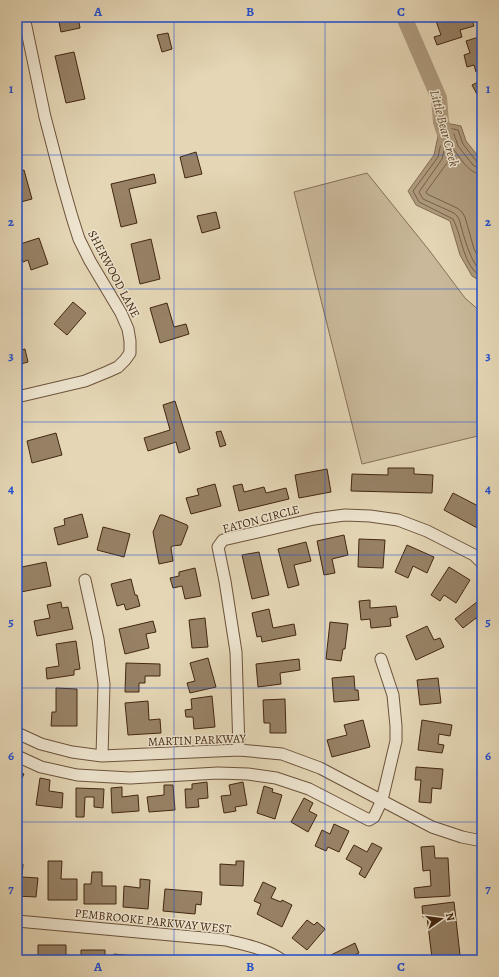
<svg xmlns="http://www.w3.org/2000/svg" width="499" height="977" viewBox="0 0 499 977" font-family="Alegreya,serif">
<rect width="100%" height="100%" fill="#e5d7b6"/>
<filter id="stains"><feTurbulence type="fractalNoise" baseFrequency=".005" numOctaves="4"/><feColorMatrix values="0 0 0 0 .2 0 0 0 0 .09 0 0 0 0 .02 0 0 0 .5 -.17"/></filter>
<radialGradient id="worn" r=".72"><stop offset=".6" stop-color="#630" stop-opacity="0"/><stop offset="1" stop-color="#630" stop-opacity=".3"/></radialGradient>
<path fill="#c9b99a" stroke="#867055" d="M367 173 429 250 465 298 482 313V435L362 464 294 192Z"/>
<path fill="#ae9b7e" stroke="#836c52" d="M441 122 461 126 466 141 482 161V282L472 276 460 255 450 221 416 205 408 191 434 155Z"/>
<g fill="none" stroke-linecap="round" stroke-linejoin="round">
<path stroke="#786047" stroke-width="1" d="M482 163 477 162 463 144 458 130 445 127 444 129 438 157 413 191 419 202 453 219C463 239 462 264 482 278
M482 168H478L473 165 458 146 454 134 449 133 448 135 442 159 419 192 423 199 454 213 457 216 459 219C463 233 470 263 482 272
M482 174C469 174 462 160 454 150H452L451 151 447 163 426 192 427 194 457 208 462 212 465 217 474 249 482 263"/>
<path stroke="#ae9b7e" stroke-width="16" d="M404 17 439 98 441 122 448 143"/>
</g>
<path fill="#978266" stroke="#432610" d="M58 17H78L80 28 61 32Z
M430 17H466V18L471 17 474 26 460 30 462 37 437 45 434 37 441 35 436 21 431 22Z
M168 33 172 49 162 52 157 35Z
M482 36V70L476 72 474 65 467 67 464 55 470 53 466 41Z
M74 52 85 99 66 103 55 56Z
M482 80V99L480 100 472 85Z
M196 152 202 174 185 178 180 157Z
M24 170 32 199 17 203V172Z
M154 174 156 183 129 189 137 223 121 227 111 184Z
M216 212 220 228 202 233 197 216Z
M39 238 48 264 31 270 28 260 23 262 20 255 17 257V245Z
M151 239 160 279 140 284 131 244Z
M73 302 86 313 67 335 54 324Z
M167 303 174 327 186 324 189 334 160 343 150 308Z
M25 349 28 362 17 365V351Z
M175 401 190 449 179 453 176 442 148 451 144 438 170 430 163 405Z
M221 431 226 445 220 447 216 432Z
M56 433 62 455 32 463 27 441Z
M388 468H414V474L433 475 432 493 351 491 352 474 388 475Z
M327 469 331 492 299 498 295 475Z
M215 484 221 506 191 514 186 498 199 495 197 489Z
M242 484 244 492 264 487 266 493 286 488 289 499 239 511 233 486Z
M453 493 482 508V528L481 530 444 510Z
M82 514 88 537 58 545 54 528 65 525 64 519Z
M160 515H163L187 525 188 527 181 545 172 546 171 548 173 561 159 564 153 532Z
M103 527 130 534 124 557 97 550Z
M344 535 348 555 332 559 335 573 324 575 317 541Z
M359 539 385 540 383 568 358 567Z
M306 542 311 561 294 565 299 585 288 588 278 549Z
M407 545 434 557 427 573 413 566 408 578 395 572Z
M259 552 269 595 252 599 242 555Z
M46 562 51 586 21 592 17 573V568Z
M449 567 470 580 456 603 444 595 440 601 431 595Z
M195 568 201 596 185 599 182 586 173 588 170 578 179 576V572Z
M131 579 135 595H137L140 606 126 610 124 604 117 606 111 584Z
M482 598V626L476 618 463 628 455 619Z
M370 600V608L396 606 398 617 390 618 391 626 371 628 370 619 361 620 359 601Z
M61 602 62 608 68 607 73 629 37 636 34 621 50 618 47 605Z
M269 609 273 628 294 624 296 635 262 642 261 636 257 637 252 613Z
M205 618 208 647 192 648 189 620Z
M153 621 156 632 146 634 149 648 125 654 119 629Z
M330 622 348 624 345 649H343L341 661 326 659Z
M427 626 434 640 440 638 444 647 416 660 406 636Z
M76 641 80 669 74 670V675L47 679 46 668 59 666 56 644Z
M208 658 216 687 190 693 187 683 195 681 190 663Z
M299 659 300 670 280 673 281 684 258 687 256 664Z
M126 663 160 664V676H145V683H139V692H125Z
M354 676 355 690H358L359 700 334 702 332 678Z
M438 678 441 703 420 705 417 680Z
M56 688 77 689V726H51L52 712H56Z
M212 696 215 727 194 729 193 717H186L185 710 192 709 191 699Z
M285 699 286 733H270V723H264L263 700Z
M148 701 149 720 160 719 161 733 128 735 125 703Z
M363 720 370 747 332 757 327 740 347 735 344 725Z
M422 720 452 725 450 736 439 734 438 744 444 745 442 753 418 750Z
M416 767 443 769 441 789 432 788 431 803 419 802 421 780H415Z
M17 771 24 774 17 788Z
M40 778 50 780 49 791 63 793 62 808 36 805Z
M207 782 208 798 198 799 199 807 186 808 185 789H192V784Z
M243 782 247 805 235 807 236 811 224 813 221 796 231 795 229 785Z
M164 785H173L175 810 149 812 147 797 164 795Z
M264 786 273 789 272 792 282 795 275 819 257 813Z
M122 787V797L138 795 139 811 112 813 111 788Z
M76 788 104 789 103 808 94 807V797H85L84 817H76Z
M304 798 313 803 309 811 317 815 308 832 291 822Z
M334 824 349 831 339 852 328 847 326 851 315 846 322 830 330 834Z
M372 843 382 848 365 878 359 874 362 868 346 859 354 845 367 852Z
M434 846 435 858H448L450 896 415 898 414 888 431 886 430 870 423 871 421 847Z
M48 861H62L61 879H77V900H48Z
M236 861H244L243 886 220 885V864L236 865Z
M17 864H23L22 877 38 878 36 897 17 896Z
M92 872H102V886H116V904H84V884H91Z
M140 879 150 880 148 909 123 907 124 886 140 888Z
M263 882 276 888 271 898 281 902 282 900 292 905 282 927 257 914 261 904 254 901Z
M165 889 202 892 201 905 196 904 195 914 163 911Z
M454 902 460 955 432 958 427 917H423L422 906Z
M307 920 314 925 317 922 325 929 307 950 292 938Z
M355 943 359 953 344 960H321Z
M38 945H66V960H38Z
M17 946H21V960H17Z
M81 950H105V960H81Z
M114 954 142 957V960H113Z
M164 957 183 958V960H163Z"/>
<g fill="none" stroke-linecap="round" stroke-linejoin="round">
<g stroke="#6c523a" stroke-width="13">
<path id="minor" d="M17 397 85 381 107 372 118 367 125 360 130 353V341L128 329 121 313 90 261 79 239 72 217 62 182 45 117 24 17
M85 580 98 639 104 684 102 756
M17 733 41 744 72 752 102 756 239 750 282 754 320 768 432 827 462 837 482 841
M239 750 236 652 225 581 218 547 223 540 314 519 345 515 370 516 398 520 427 531 474 555 482 563
M17 756 41 767 77 775 130 778 218 773 248 774 276 778 309 789 369 820 374 817 382 800 396 741V726L393 695 381 659
M17 921 226 940C245 945 265 948 282 960"/>
</g>
<use href="#minor" stroke="#eee5d0" stroke-width="11"/>
</g>
<path fill="none" stroke="#1d4ed8" stroke-width="1" stroke-opacity="0.55" d="M174 17V960M325 17V960M17 155H482M17 289H482M17 422H482M17 555H482M17 688H482M17 822H482"/>
<g text-anchor="middle" stroke-width="3" stroke-linejoin="round" paint-order="stroke">
<g font-size="12" fill="#432610" stroke="#eee5d0">
<text transform="translate(114 274) rotate(62)" y="4">SHERWOOD LANE</text>
<text transform="translate(261 519) rotate(-15)" y="4">EATON CIRCLE</text>
<text transform="translate(197 740) rotate(-2)" y="4">MARTIN PARKWAY</text>
<text transform="translate(153 921) rotate(6)" y="4">PEMBROOKE PARKWAY WEST</text>
</g>
<g font-size="13" font-style="italic" fill="#634931" stroke="#eee5d0">
<text transform="translate(445 128) rotate(75)" y="5">Little Bear Creek</text>
</g>
</g>
<rect width="499" height="977" fill="none" stroke="#e5d7b6" stroke-width="44"/>
<g transform="translate(441 919) rotate(76)" stroke="#eee5d0" stroke-width="3" paint-order="stroke">
<path d="M0-3L7 15L0 10L-7 15Z" fill="#432610"/>
<text y="-6" font-size="11" font-weight="bold" text-anchor="middle" fill="#432610">N</text>
</g>
<rect x="22" y="22" width="455" height="933" fill="none" stroke="#1d4ed8" stroke-width="1.5"/>
<g font-size="13" text-anchor="middle" font-weight="bold" fill="#1d4ed8">
<text x="98" y="16">A</text>
<text x="250" y="16">B</text>
<text x="401" y="16">C</text>
<text x="11" y="93">1</text>
<text x="488" y="93">1</text>
<text x="11" y="226">2</text>
<text x="488" y="226">2</text>
<text x="11" y="360">3</text>
<text x="488" y="360">3</text>
<text x="11" y="493">4</text>
<text x="488" y="493">4</text>
<text x="11" y="626">5</text>
<text x="488" y="626">5</text>
<text x="11" y="760">6</text>
<text x="488" y="760">6</text>
<text x="11" y="893">7</text>
<text x="488" y="893">7</text>
<text x="98" y="971">A</text>
<text x="250" y="971">B</text>
<text x="401" y="971">C</text>
</g>
<rect width="100%" height="100%" filter="url(#stains)"/>
<rect width="100%" height="100%" fill="url(#worn)"/>
</svg>
